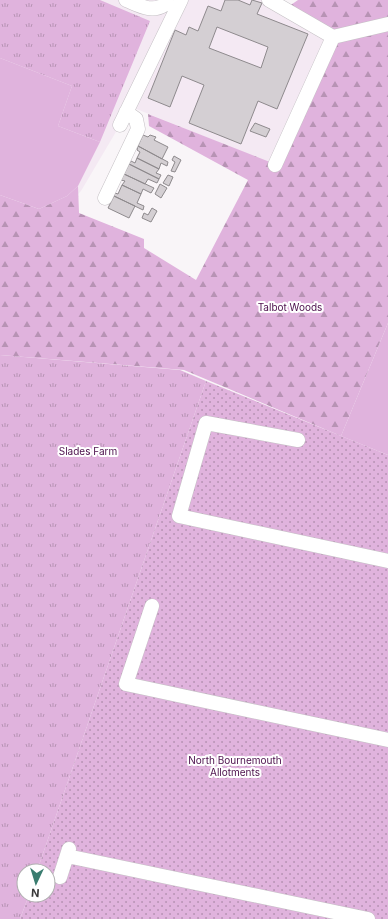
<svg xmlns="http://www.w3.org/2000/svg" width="388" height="919" viewBox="0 0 388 919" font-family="Inter,sans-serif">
<defs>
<pattern id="forest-firs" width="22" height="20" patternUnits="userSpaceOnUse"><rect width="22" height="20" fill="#e0b3dd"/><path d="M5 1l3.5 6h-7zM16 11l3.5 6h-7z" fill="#b793b4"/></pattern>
<pattern id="park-tufts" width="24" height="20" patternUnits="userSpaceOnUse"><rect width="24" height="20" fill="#e0b3dd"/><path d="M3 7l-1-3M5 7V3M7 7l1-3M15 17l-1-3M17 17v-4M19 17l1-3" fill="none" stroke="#b793b4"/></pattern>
<pattern id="garden-dots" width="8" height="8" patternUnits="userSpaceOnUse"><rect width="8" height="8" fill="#e0b3dd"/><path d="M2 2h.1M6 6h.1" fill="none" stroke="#b793b4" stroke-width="1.8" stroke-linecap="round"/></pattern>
</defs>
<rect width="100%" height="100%" fill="#f9f5f8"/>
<path fill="#f4e9f3" d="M0 0H166L164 5 181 0H269L333 37 275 165 129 106 120 125 81 191 68 204 52 213 0 195Z"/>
<path fill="#e0b3dd" d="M0 58 72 86 58 126 100 142 78 186 67 196 39 209 0 195Z
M388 323V455L341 436Z"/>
<path fill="url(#forest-firs)" d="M298 0H388V323L341 436 184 370 0 355V195L39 209 67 196 78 186 79 213 144 239V248L196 280 248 180 149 126 148 114 275 164 333 37 285 9Z"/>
<path fill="url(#park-tufts)" d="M0 0H100L150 21 100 142 58 126 72 86 0 58Z
M0 355 180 370 206 381 37 871H24V895H29L20 919H0Z"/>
<path fill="url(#garden-dots)" d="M206 381 388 455V919H20L29 895H48V871H37Z"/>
<path fill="#d4cfd3" stroke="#8e8a8d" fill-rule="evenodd" d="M225 0H238L250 5 252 0 262 3 257 14 308 34 277 109 258 101 241 144 189 123 204 85 182 76 170 107 148 98 175 30 186 35 189 27 198 31 208 6 221 11ZM217 27 268 47 261 68 209 48Z
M255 123 270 129 266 137 250 131Z
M143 135 148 137 150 135 156 137 154 140 168 147 162 159 138 146Z
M138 146 168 162 167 166 161 163 159 169 137 158 140 152 137 150Z
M174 156 181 160 175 172 171 171 175 162 172 160Z
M137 158 159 169 156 173 161 175 159 179 129 164 131 161 135 163Z
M129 164 159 179 157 183 148 179 145 184 124 174Z
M124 174 154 188 151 193 143 189 141 194 122 185 125 181 121 180Z
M168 175 173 177 169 186 163 183Z
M160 184 167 188 161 198 155 194Z
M122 185 141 194 137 203 144 206 143 210 114 196 115 193 118 194Z
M114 196 135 206 129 218 108 208Z
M152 208 157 211 151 222 142 218 144 213 148 215Z"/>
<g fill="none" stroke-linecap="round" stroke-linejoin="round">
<g stroke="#c5c1c5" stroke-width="15">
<path id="minor" d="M126 0C139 5 151 13 164 5L166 0
M269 0 333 37 388 24
M120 125 181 0
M275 165 333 37
M105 198 138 129 136 119 126 112
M298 440 206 423 179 516 388 561
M152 606 126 684 388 740
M67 856 368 919
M60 877 69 849"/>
</g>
<use href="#minor" stroke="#fff" stroke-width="14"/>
</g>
<g text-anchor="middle" stroke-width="4" stroke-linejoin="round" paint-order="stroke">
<g font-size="10" fill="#4b0e4b" stroke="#fff">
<text x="290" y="311">Talbot Woods</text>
<text x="88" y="455">Slades Farm</text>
<text x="235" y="764">North Bournemouth<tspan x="235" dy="12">Allotments</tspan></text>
</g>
</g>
<g transform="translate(36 883) rotate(184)"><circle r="19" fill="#ffffff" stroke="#b0b0b0"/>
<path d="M0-3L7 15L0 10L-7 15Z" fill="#3a7d70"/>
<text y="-6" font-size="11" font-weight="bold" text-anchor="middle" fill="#3a393a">N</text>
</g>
</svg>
